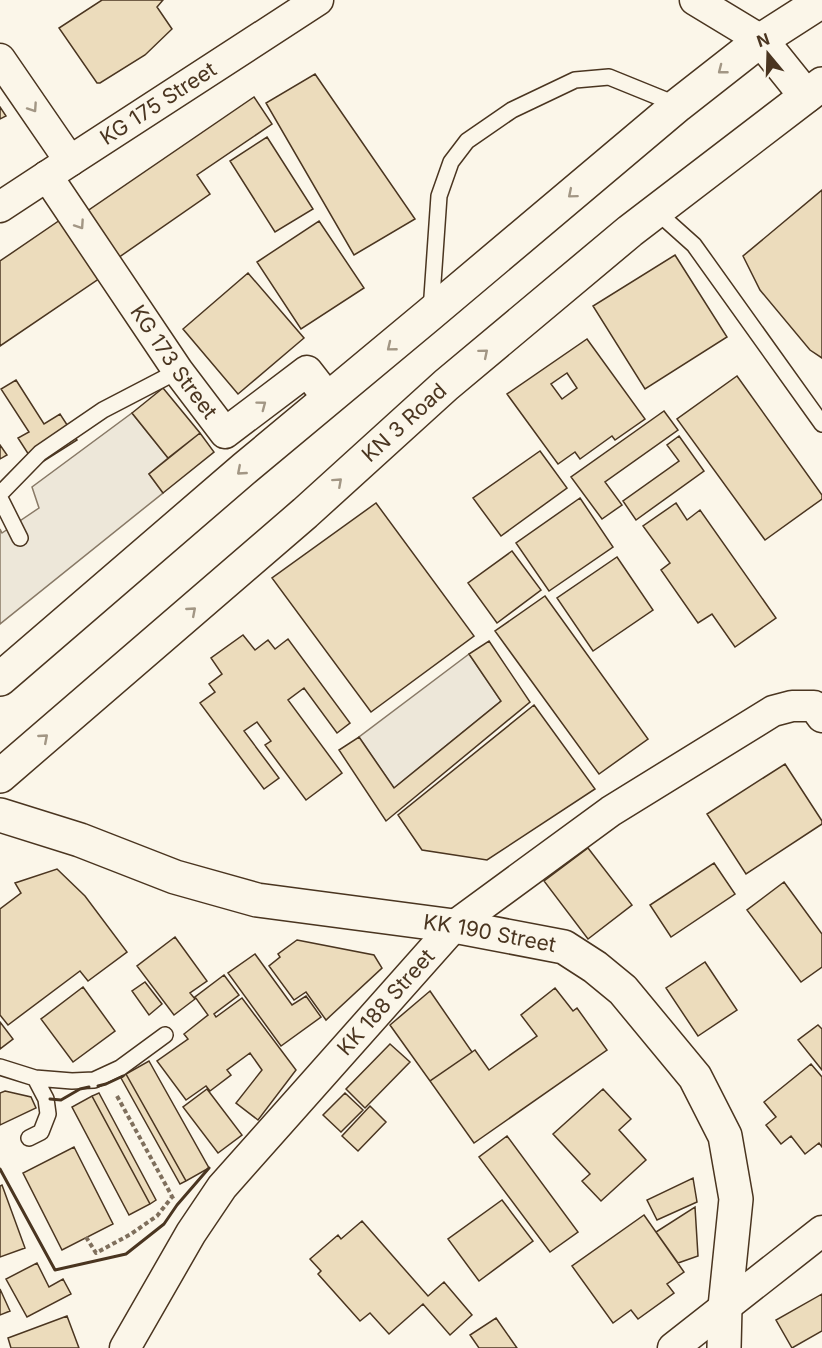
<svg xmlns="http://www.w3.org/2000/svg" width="822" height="1348" viewBox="0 0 822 1348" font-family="Inter,sans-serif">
<rect width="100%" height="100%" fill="#fbf6e9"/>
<path fill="#ede7d9" stroke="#887966" stroke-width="1.5" d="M132 413 168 458 149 474 163 493 0 624V529L2 533 39 508 32 487Z
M469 654 501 701 394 788 359 737Z"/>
<path fill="#ecdcbc" stroke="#4a3520" stroke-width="1.5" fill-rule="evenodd" d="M102 0H163L157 7 172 29 145 55 100 83H97L59 28Z
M315 74 415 219 354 255 266 103Z
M254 97 272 124 197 175 210 194 115 260 83 214Z
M0 107 6 116 0 119Z
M267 137 313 209 275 232 230 161Z
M822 190V358L810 350 760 290 743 256Z
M63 218 103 276 0 346V261Z
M319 221 364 288 301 329 257 262Z
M675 255 727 337 645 389 593 306Z
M248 273 304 338 238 394 183 329Z
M587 339 645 419 615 440 612 436 580 459 575 452 558 464 507 394ZM567 373 577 388 562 399 551 384Z
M737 376 822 495V499L765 540 677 419Z
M16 380 44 424 60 414 77 440 36 466 18 438 29 432 1 389Z
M163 388 200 433 168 458 132 413Z
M664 411 678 430 605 482 622 505 602 519 571 477Z
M200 433 214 452 163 493 149 474Z
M679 436 704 471 636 520 623 501 679 461 667 445Z
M0 445 7 455 0 459Z
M540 451 567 488 501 536 473 498Z
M580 498 613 547 549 591 516 543Z
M376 503 474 636 371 712 272 578Z
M676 503 687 520 700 510 776 618 735 647 712 614 698 623 661 570 670 563 643 526Z
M512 551 541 590 497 623 468 583Z
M617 557 653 610 593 651 557 598Z
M545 596 648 739 599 774 495 631Z
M243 635 255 650 268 640 275 649 288 639 350 723 337 733 304 688 288 700 342 773 306 800 265 745 271 741 257 722 244 731 279 778 264 789 200 703 215 692 209 684 222 674 211 658Z
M489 641 530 702 386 821 339 750 359 737 394 788 501 701 469 654Z
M534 705 595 789 487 860 422 850 398 815Z
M785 764 822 821V824L746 874 707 814Z
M588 848 632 905 588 939 544 881Z
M714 863 735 894 671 937 650 905Z
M57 869 85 896 127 952 88 981 80 971 8 1025 0 1015V909L21 893 15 883Z
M784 882 822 934V967L801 982 747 910Z
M175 937 207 981 190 993 195 999 174 1015 137 966Z
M297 940 374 955 382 968 326 1020 306 992 294 1000 269 966 280 957 278 954Z
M255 954 292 1005 306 996 321 1017 281 1046 228 973Z
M705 962 737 1010 698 1036 666 988Z
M224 975 239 995 214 1014 216 1017 242 998 296 1070 258 1120 236 1103 262 1070 250 1053 227 1070 231 1075 210 1091 206 1086 186 1100 157 1061 188 1039 184 1034 208 1015 195 997Z
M145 982 162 1004 149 1015 132 991Z
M83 987 115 1031 73 1062 41 1019Z
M555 988 573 1011 577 1008 607 1050 474 1143 430 1081 475 1050 489 1070 537 1036 521 1015Z
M430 991 472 1052 430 1081 390 1025Z
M0 1022 13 1039 0 1049Z
M818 1025 822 1029V1070L798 1040Z
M390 1044 410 1062 365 1108 346 1089Z
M149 1061 209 1168 186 1181 126 1074Z
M811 1064 822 1077V1147L819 1143 805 1154 791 1136 781 1144 766 1125 776 1117 764 1102Z
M126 1074 186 1181 180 1184 121 1078Z
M207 1089 242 1135 218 1153 183 1107Z
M603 1089 631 1119 619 1130 646 1160 601 1201 582 1181 590 1174 553 1134Z
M5 1091 31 1097 36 1108 0 1125V1093Z
M99 1093 156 1200 150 1204 92 1096Z
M345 1093 363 1110 341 1132 323 1115Z
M92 1096 150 1204 129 1215 72 1107Z
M370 1106 386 1122 358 1151 342 1136Z
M507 1136 578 1232 550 1252 479 1157Z
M74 1147 113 1224 62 1250 23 1173Z
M693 1178 697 1202 657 1220 647 1200Z
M2 1185 25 1248 0 1257V1186Z
M502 1200 533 1241 479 1281 448 1239Z
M695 1207 698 1256 678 1263 656 1232Z
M644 1215 684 1272 667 1284 674 1293 638 1319 631 1310 613 1323 572 1266Z
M362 1221 428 1296 444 1282 472 1315 450 1335 423 1304 389 1334 370 1313 360 1321 318 1274 321 1271 310 1259 338 1235 341 1239Z
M37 1263 49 1287 63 1279 71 1294 27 1317 6 1279Z
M0 1289 10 1311 0 1315Z
M822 1294V1331L792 1348 776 1320Z
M67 1316 79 1348H11L8 1338Z
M496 1318 517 1348H479L470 1335Z"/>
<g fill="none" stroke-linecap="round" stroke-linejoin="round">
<g stroke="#4a3520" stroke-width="18">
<path id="lane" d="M656 211 694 245 822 424
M431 311 439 196 451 162 467 141 512 110 575 80 609 77 678 105
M0 494 40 453 103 410 178 371
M0 498 20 538
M0 1067 35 1078 72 1081 94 1080 120 1068 165 1035
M29 1138 41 1132 48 1114 46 1099 35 1078"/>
</g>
<g stroke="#4a3520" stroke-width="33">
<g id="street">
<path d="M695 0 761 40"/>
<path d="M0 59 70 161"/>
<path id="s1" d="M47 176 178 371 225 433 307 371 328 398"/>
<path id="s2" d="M0 207 70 161 318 0"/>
<path id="s3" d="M125 1348 191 1233 222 1187 454 926 611 811 773 711 792 706H814L822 717"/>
<path d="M673 1348 822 1231"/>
</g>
</g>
<g stroke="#4a3520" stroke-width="36">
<g id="secondary">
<path id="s4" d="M0 815 80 840 175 877 257 900 454 926 564 947 595 967 623 990 695 1077 725 1136 736 1199 725 1307 724 1348"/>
</g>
</g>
<g stroke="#4a3520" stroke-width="36">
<g id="highway">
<path d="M761 40 806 96"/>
<path d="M0 679 245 468 430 314 678 105 761 40 822 1"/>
<path id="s5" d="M0 776 305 513 446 385 630 231 822 84"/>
</g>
</g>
<path stroke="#7f6f5c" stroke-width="4" stroke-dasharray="4.5 3" stroke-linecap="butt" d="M117 1096 174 1200
M86 1237 96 1253 131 1234 157 1216 172 1197"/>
<use href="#lane" stroke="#fbf6e9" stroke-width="15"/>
<use href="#street" stroke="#fbf6e9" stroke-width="30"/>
<use href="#secondary" stroke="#fbf6e9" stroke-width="33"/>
<use href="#highway" stroke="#fbf6e9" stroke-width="33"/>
<path stroke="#4a3520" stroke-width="3" d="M98 1086 106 1084 123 1076
M50 1099 61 1100 80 1089 89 1087
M0 1169 55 1270 126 1254 164 1224 177 1205 209 1168"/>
</g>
<defs><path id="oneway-chevron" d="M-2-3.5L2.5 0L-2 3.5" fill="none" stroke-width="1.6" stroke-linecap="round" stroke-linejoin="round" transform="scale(1.5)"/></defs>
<g stroke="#a29684">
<use href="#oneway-chevron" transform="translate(722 70) rotate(142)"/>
<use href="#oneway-chevron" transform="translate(33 108) rotate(56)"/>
<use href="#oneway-chevron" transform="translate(572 194) rotate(140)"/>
<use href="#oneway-chevron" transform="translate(80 225) rotate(56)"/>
<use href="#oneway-chevron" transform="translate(391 347) rotate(141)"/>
<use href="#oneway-chevron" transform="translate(484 353) rotate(-40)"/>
<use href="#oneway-chevron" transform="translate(262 405) rotate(-37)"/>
<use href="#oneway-chevron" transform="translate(241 471) rotate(139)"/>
<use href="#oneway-chevron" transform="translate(338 482) rotate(-42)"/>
<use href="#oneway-chevron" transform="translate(192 611) rotate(-41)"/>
<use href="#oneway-chevron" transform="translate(44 738) rotate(-41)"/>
</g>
<g text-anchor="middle" stroke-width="4.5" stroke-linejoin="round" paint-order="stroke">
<g font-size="21" fill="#4a3520" stroke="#fbf6e9">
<text dy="7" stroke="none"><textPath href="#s2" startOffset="189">KG 175 Street</textPath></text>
<text dy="7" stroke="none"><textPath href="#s1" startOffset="225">KG 173 Street</textPath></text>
<text dy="7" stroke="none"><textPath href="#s5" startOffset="537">KN 3 Road</textPath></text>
<text dy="7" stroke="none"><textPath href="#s4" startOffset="506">KK 190 Street</textPath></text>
<text dy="7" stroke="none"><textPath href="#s3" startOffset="435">KK 188 Street</textPath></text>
</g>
</g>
<g transform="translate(768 54) rotate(341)" stroke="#fbf6e9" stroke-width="4.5" paint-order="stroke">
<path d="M0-4.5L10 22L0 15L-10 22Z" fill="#4a3520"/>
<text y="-9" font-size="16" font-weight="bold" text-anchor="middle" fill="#4a3520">N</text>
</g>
</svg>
